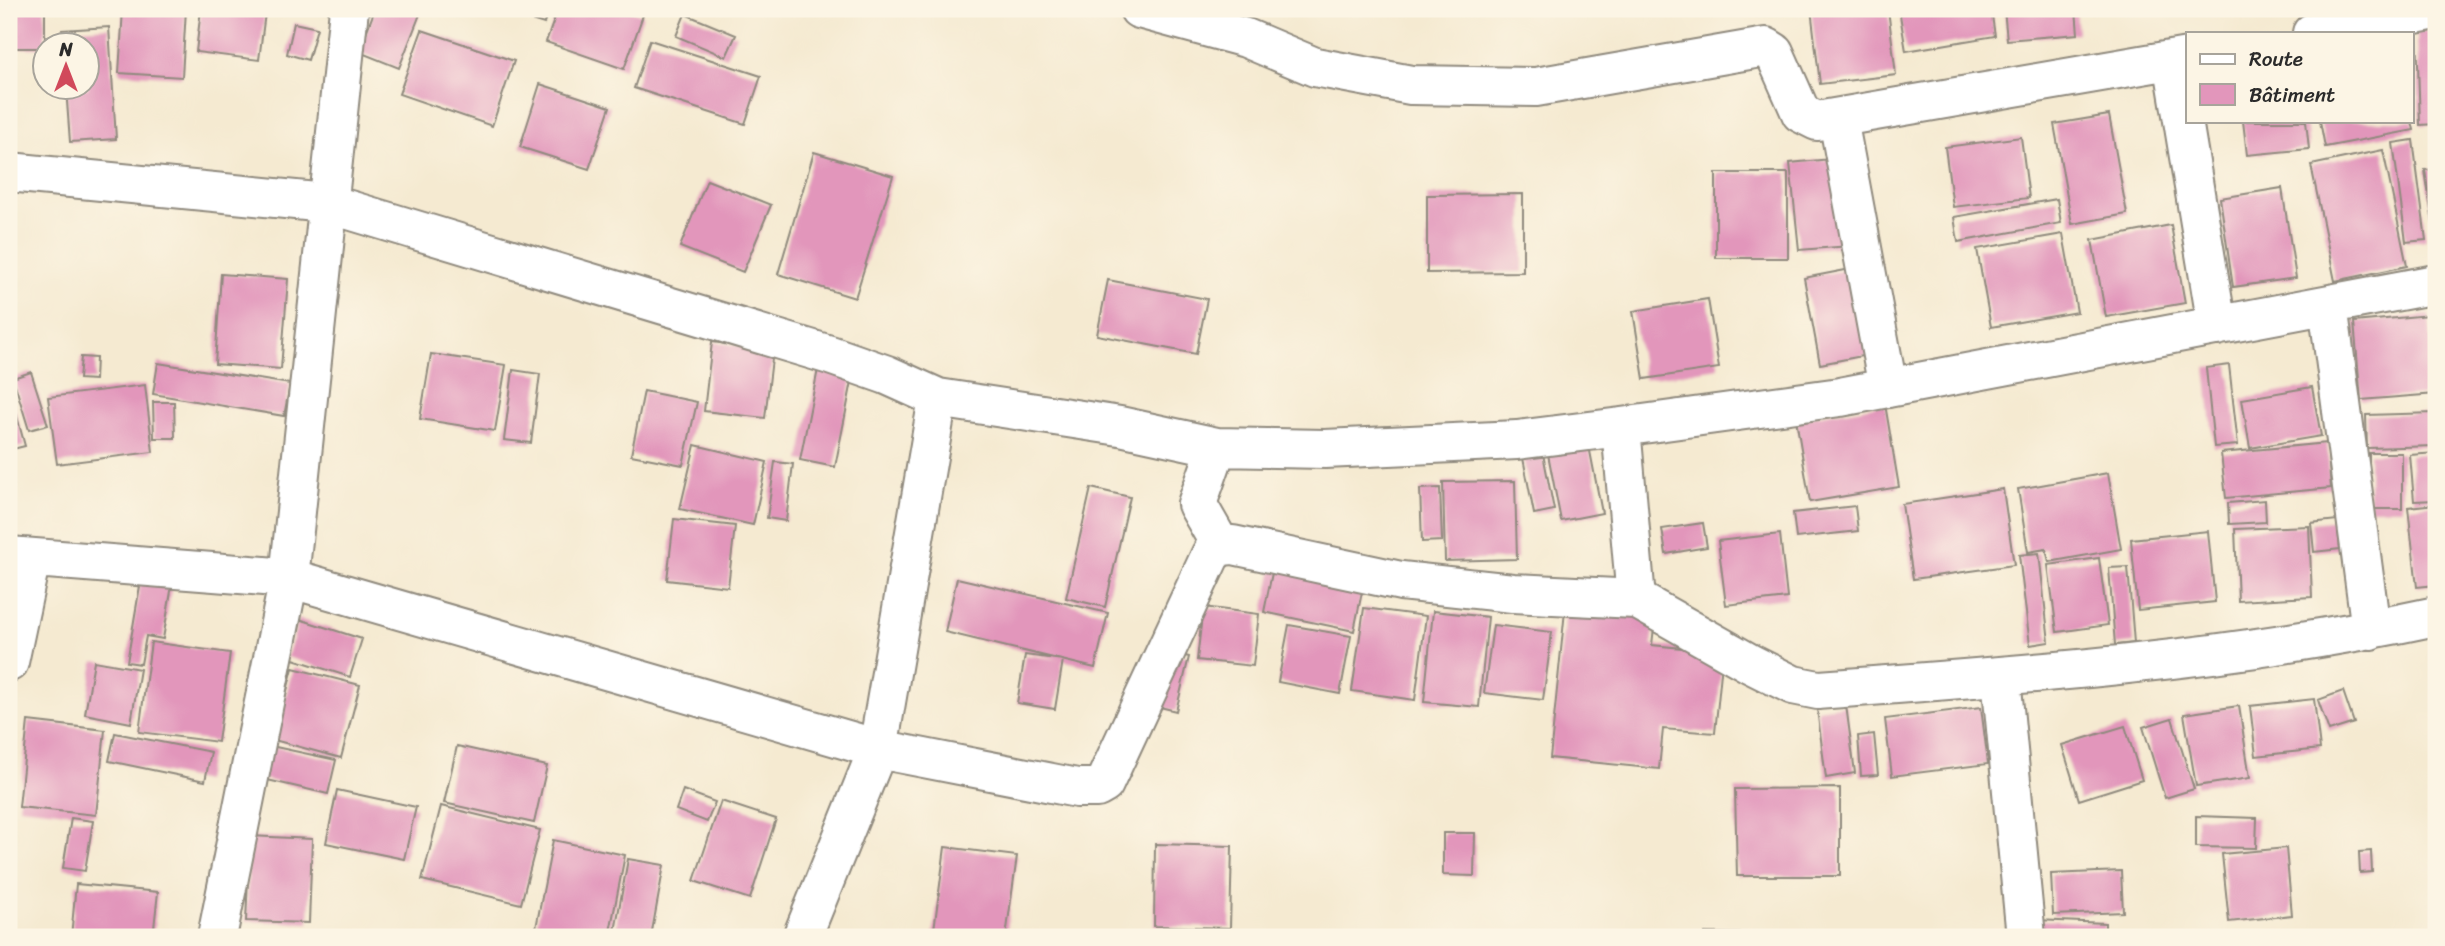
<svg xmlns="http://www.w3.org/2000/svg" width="2445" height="946" viewBox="0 0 2445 946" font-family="Sriracha,sans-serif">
<rect width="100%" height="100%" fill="#fcf5e5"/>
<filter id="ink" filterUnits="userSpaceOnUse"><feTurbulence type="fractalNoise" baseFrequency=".0143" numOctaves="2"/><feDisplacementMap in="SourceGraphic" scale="14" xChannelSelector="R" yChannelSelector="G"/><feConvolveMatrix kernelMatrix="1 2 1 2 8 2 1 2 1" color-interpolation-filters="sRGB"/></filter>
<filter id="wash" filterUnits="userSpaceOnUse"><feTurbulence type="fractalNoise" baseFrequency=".00686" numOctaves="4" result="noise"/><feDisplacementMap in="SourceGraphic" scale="28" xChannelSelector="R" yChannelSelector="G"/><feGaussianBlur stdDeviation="1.57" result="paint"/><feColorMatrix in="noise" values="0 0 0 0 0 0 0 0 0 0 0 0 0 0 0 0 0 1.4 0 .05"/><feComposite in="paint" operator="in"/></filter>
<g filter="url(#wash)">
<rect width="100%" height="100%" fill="#f5ead1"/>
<g id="blocks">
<path fill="#e296bb" d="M9 9H45V48H9Z
M123 9H186L182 77 119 73Z
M201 9 265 13 259 60 196 52Z
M375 9H422L399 68 359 52Z
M510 9H548L544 24 509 13Z
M558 9H626L643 15 624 69 546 42Z
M1811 9H1888L1896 75 1820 84Z
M1899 9H1991L1995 36 1906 51Z
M2004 9H2076L2078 34 2007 40Z
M685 14 736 35 726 57 676 36Z
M294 23 317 28 308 60 287 54Z
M109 27 116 139 70 142 66 88H88V46H63L62 30Z
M422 30 514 61 492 126 399 94Z
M2436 31V124L2420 125 2417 32Z
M650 40 761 76 745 124 634 88Z
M540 84 610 107 589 169 520 147Z
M2109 115 2127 214 2072 224 2054 124Z
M2243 121H2306L2309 149 2247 155Z
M2320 121H2412L2414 130 2325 147Z
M2021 137 2029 198 1953 207 1945 147Z
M2413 140 2426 240 2406 242 2393 143Z
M2383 150 2407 266 2335 281 2311 165Z
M814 152 893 176 855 298 778 274Z
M1841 158 1850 246 1799 250 1790 163Z
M2436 169V238H2435L2425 170Z
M1716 173H1788V258H1716Z
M707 180 771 205 743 272 680 247Z
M2282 188 2296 278 2233 287 2220 198Z
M1523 194V272L1427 273V195Z
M2057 199 2061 223 1958 242 1954 217Z
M2171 225 2185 303 2106 317 2092 240Z
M2063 234 2077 312 1991 327 1977 249Z
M1861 267 1878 353 1820 364 1804 278Z
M221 274 288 279 281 369 215 364Z
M1108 280 1207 299 1196 354 1097 335Z
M1708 299 1719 368 1644 379 1633 311Z
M2429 315 2436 394 2361 400 2354 322Z
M712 342 773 350 765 418 704 411Z
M431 354 506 365 495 431 420 419Z
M81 357 96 358 95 380 79 379Z
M820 359 855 366 835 467 800 460Z
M158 363 290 384 284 416 153 394Z
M2229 365 2238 445 2214 447 2206 368Z
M513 370 540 374 531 443 504 440Z
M31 372 48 425 29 430 13 378Z
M145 385 153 452 57 464 48 397Z
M9 387 25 446 9 450Z
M2312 387 2321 436 2250 448 2242 399Z
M644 391 697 402 683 465 631 455Z
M153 402H174L175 438H154Z
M1885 404 1899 487 1810 502 1796 419Z
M2436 413V446L2367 448 2366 415Z
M2327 443 2331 488 2226 498 2221 453Z
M695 445 767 462 753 525 680 509Z
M1589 446 1602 513 1561 521 1548 454Z
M2369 453H2402V509H2369Z
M2436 453V500L2414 501 2410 455Z
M1543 454 1554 510 1534 514 1523 458Z
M775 462 793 464 786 521 767 518Z
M2108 473 2121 549 2049 562 2046 549 2028 552 2018 489Z
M1515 481 1517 559 1445 561 1443 482Z
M1091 488 1130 497 1105 607 1066 598Z
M1440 488 1442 541 1422 542 1420 489Z
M2003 489 2014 565 1913 579 1902 504Z
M2265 500 2266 522 2229 524 2228 503Z
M2436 504V585L2417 587 2408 507Z
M1855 506 1858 531 1796 538 1793 513Z
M674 519 735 526 728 587 667 580Z
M2337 520 2340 549 2314 552 2311 523Z
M1703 523 1707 547 1666 554 1662 529Z
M2309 526 2312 597 2238 601 2235 529Z
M2208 531 2215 602 2138 610 2131 539Z
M1780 534 1787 598 1726 605 1718 541Z
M2039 553 2049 642 2030 645 2019 555Z
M2099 558 2108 625 2057 632 2048 565Z
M1274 563 1364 582 1354 631 1264 612Z
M2128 567 2134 643 2115 645 2109 568Z
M142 574 173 579 163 639 146 636 141 664 127 662Z
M957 578 1108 613 1095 668 945 632Z
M1566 601 1656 610 1652 645 1723 652 1715 733 1663 729 1659 769 1550 758Z
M1203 607 1259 614 1253 666 1197 660Z
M1364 608 1426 616 1415 700 1352 691Z
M1433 611 1488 617 1479 707 1424 702Z
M299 619 362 639 350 677 287 657Z
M1289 625 1351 636 1340 694 1278 682Z
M1493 625 1552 632 1543 700 1484 693Z
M151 642 230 653 218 742 139 732Z
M1170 652 1189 657 1176 711 1156 706Z
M1025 655 1063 660 1055 709 1017 703Z
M94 661 140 669 131 723 85 714Z
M293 668 360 685 341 758 274 740Z
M2343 691 2354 723 2329 731 2318 700Z
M2314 699 2320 749 2256 756 2250 706Z
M1846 705 1855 773 1826 778 1817 709Z
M2239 706 2250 778 2196 786 2184 714Z
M1981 707 1988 764 1892 776 1885 719Z
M2172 718 2194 789 2165 798 2143 727Z
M28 721 105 730 96 815 19 807Z
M2125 726 2142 780 2079 800 2062 745Z
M115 733 211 752 205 781 109 761Z
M1874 734 1878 775 1861 776 1858 736Z
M271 746 336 760 328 794 263 779Z
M457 746 547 766 534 823 444 803Z
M1840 788V876H1737L1735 789Z
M337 790 416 807 404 859 326 843Z
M683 790 715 802 707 822 676 810Z
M721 801 776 819 750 899 694 881Z
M441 806 540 830 521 904 422 880Z
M2196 816 2257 818 2256 848 2196 847Z
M71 818 93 821 85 871 63 868Z
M1443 833H1475L1474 876 1443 875Z
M250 836 312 839 309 923 246 921Z
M553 840 625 855 609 937H587L536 928Z
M1155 844 1232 846 1230 928 1154 926Z
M945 847 1017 856 1006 937H933Z
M2286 848 2292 915 2229 922 2222 854Z
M2371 851 2372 872 2360 873 2359 852Z
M628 859 664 865 651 937H614Z
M2121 871 2123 912 2053 915 2051 874Z
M76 884 158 892 153 937H71Z
M2036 920 2105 923V937H2036Z
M1705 933 1762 934V937H1705Z"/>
</g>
</g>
<g filter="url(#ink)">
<use href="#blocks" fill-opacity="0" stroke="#908a7e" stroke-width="2"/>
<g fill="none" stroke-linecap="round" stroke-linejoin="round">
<g stroke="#908a7e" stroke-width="42">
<path id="street" d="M349 9 289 578 878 749 802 937
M1139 9 1246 38 1315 67 1411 85 1536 87 1766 47 1774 52 1801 113 1817 121 2188 57
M2312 33 2436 10
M2173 60 2217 326
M1838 119 1888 388
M9 172 326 203 830 355 887 375 938 398 1120 426 1217 447 1325 449 1517 440 1621 427
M2328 305 2371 630
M938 398 878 749 1077 788H1097L1104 784 1211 554 1221 546 1233 545 1401 581 1513 593 1636 599 1751 664 1793 685 1818 690C2025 675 2233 660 2436 616
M1217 447 1197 504 1221 546
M9 556 289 578 217 937
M1636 599 1621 427 1840 397 2436 284
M9 662 31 558
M2001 677 2026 937"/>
</g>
<use href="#street" stroke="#fff" stroke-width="38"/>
</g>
</g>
<rect width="2445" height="946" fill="none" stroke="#fcf5e5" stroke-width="35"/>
<rect x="2186" y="32" width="228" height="91" fill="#fcf5e5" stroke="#a8a49b" stroke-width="2"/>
<rect x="2200" y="54" width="35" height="10" fill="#ffffff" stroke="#a8a49b" stroke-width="2"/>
<text x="2249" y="66" font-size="21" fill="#2b2b2b">Route</text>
<rect x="2200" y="84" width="35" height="21" fill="#e296bb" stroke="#a8a49b" stroke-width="2"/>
<text x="2249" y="102" font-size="21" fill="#2b2b2b">Bâtiment</text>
<g transform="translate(66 66)"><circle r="33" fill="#fcf5e5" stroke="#a8a49b" stroke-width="2"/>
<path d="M0-5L12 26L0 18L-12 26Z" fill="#d1495b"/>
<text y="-10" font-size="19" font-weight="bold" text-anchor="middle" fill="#2b2b2b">N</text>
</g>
</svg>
